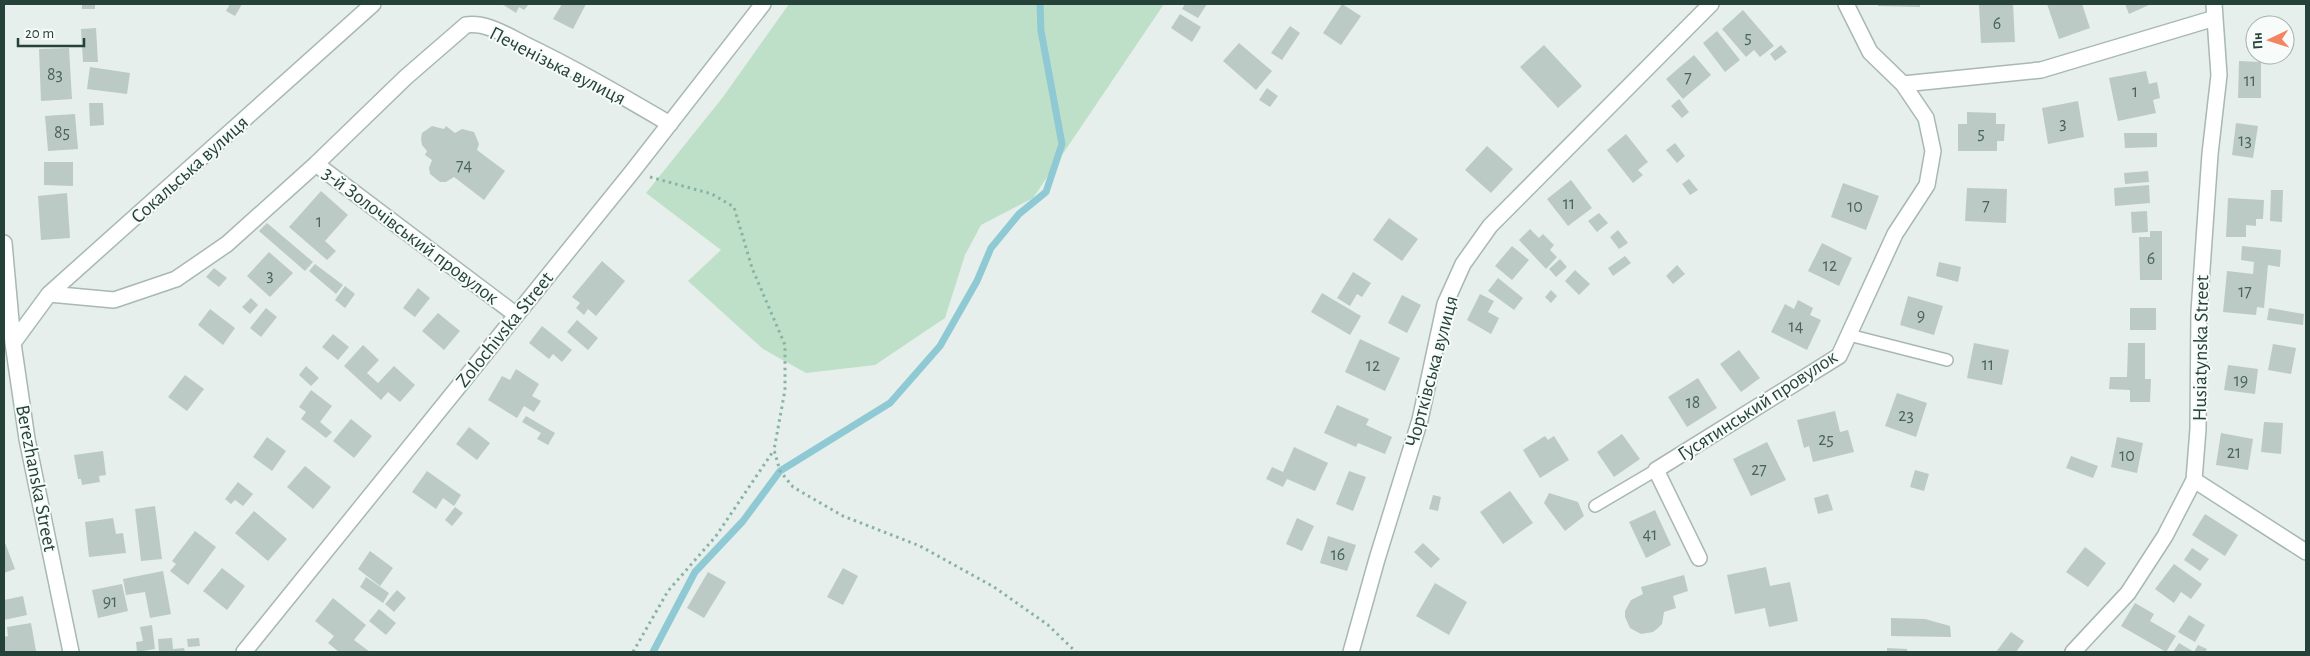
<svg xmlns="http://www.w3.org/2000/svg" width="2310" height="656" viewBox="0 0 2310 656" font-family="'Alegreya Sans',sans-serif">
<rect width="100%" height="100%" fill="#e6efeb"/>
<path fill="#bfe0c8" d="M789 4H1164L1033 198 981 225 965 255 945 318 875 365 806 373 763 349 688 281 721 250 646 193 723 97Z"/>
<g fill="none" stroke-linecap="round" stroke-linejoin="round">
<path stroke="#8ec9d4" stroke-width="7" d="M653 652 695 572 743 521 780 471 890 403 940 346 977 281 991 248 1019 214 1046 192 1062 144 1041 31 1040 4"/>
</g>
<path fill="#bbcac4" d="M82 4H95V9H82Z
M230 4H242L235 16 226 11Z
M502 4H529L524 10 519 7 516 13Z
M562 4H586L573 29 553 19Z
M1185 4H1207L1198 18 1182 9Z
M1342 4 1361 16 1341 45 1323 33Z
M1878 4H1920V7L1878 6Z
M2013 4 2015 42 1981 43 1979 5Z
M2047 4H2082L2090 28 2059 39Z
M2125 4H2151L2129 14Z
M1743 10 1774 46 1760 57 1754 50 1746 57 1722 29Z
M1180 14 1201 27 1192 42 1171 28Z
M1290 26 1300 33 1282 60 1271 53Z
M96 28 98 62H83L81 29Z
M1717 31 1740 60 1725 72 1703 43Z
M1239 43 1272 71 1256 90 1223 61Z
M1544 45 1582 86 1558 108 1520 67Z
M1781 45 1787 52 1775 61 1770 54Z
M69 48 72 99 41 101 39 49Z
M1694 55 1711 75 1683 99 1666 79Z
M2239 61 2261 62V98H2238Z
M90 67 130 73 127 94 87 89Z
M2146 71 2149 84 2157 82 2160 98 2153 100 2156 113 2118 121 2109 78Z
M1267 88 1278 96 1270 107 1259 100Z
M1679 99 1689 112 1682 118 1671 106Z
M2078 101 2084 137 2048 144 2042 108Z
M89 103H103L104 125 90 126Z
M1967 112 1996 113V124H2005L2004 141H1997V151H1958V124H1967Z
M75 114 78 149 48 151 45 116Z
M2236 123 2258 126 2253 158 2232 155Z
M432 126 444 129 446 126 455 133 462 129 474 132 479 144 477 150 505 171 484 200 454 177 446 182H440L430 174 429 168 432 160 425 155 427 151 422 145 421 139 422 133Z
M2124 133H2157V147L2125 148Z
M1626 134 1648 162 1638 170 1643 175 1633 183 1607 150Z
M1675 143 1685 156 1677 163 1666 150Z
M1487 146 1513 169 1491 193 1465 170Z
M44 162H73V186L44 185Z
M2148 171 2149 182 2125 184 2124 173Z
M1689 179 1698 190 1690 195 1682 184Z
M1571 180 1592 208 1568 226 1547 199Z
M1843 183 1879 196 1866 230 1831 217Z
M2149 185 2150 203 2115 206 2114 188Z
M1967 188 2007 189 2006 223 1965 221Z
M2271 190H2283L2282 222 2270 221Z
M321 191 348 215 325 241 336 251 327 260 289 227Z
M67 193 70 238 41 240 38 196Z
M2228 198 2264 200 2263 219H2256V226L2246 225V237H2226Z
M2147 211 2148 232 2132 233 2131 212Z
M1599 213 1608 223 1597 232 1588 221Z
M1389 218 1418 239 1402 261 1373 240Z
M267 223 313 262 305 271 259 231Z
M1530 229 1539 238 1543 234 1554 245 1550 250 1557 257 1546 269 1519 240Z
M1618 230 1628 243 1619 249 1610 237Z
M2150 231H2162V280H2140L2139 237H2150Z
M1822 243 1852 258 1839 286 1808 271Z
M1512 246 1529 260 1512 280 1495 266Z
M2242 246 2281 250 2280 267 2268 265 2264 308 2257 307 2256 315 2223 312 2227 271 2253 274 2254 262 2241 260Z
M269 252 293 273 270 297 247 276Z
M1625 256 1631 263 1613 276 1608 268Z
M1560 259 1567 267 1556 277 1549 269Z
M602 261 625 281 596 316 588 309 584 315 576 308 580 303 572 297Z
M1939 262 1961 267 1958 282 1936 276Z
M315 264 343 285 336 294 309 271Z
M1677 265 1685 274 1673 284 1666 276Z
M214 268 227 278 219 287 206 277Z
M1575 270 1590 284 1579 295 1565 281Z
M1353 272 1371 283 1362 297 1357 294 1350 306 1337 298Z
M1498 278 1523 298 1514 310 1488 291Z
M345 286 355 294 345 308 335 300Z
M418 288 430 298 415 317 403 308Z
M1551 290 1557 296 1551 303 1545 297Z
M1322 293 1361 316 1350 335 1311 312Z
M1480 294 1494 301 1488 312 1499 318 1491 334 1467 320Z
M1402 295 1421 305 1407 333 1388 323Z
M1908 296 1943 306 1934 335 1900 325Z
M251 298 258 305 250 314 242 307Z
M1798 300 1813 308 1810 315 1821 320 1807 350 1771 332 1785 304 1794 309Z
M266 308 277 317 261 337 250 328Z
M2130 308H2156V330H2130Z
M2269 308 2304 314 2303 325 2267 320Z
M210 309 235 328 223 345 198 325Z
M438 313 460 331 444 350 422 331Z
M577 320 598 338 588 350 567 332Z
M542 326 572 350 562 362 553 354 549 359 529 343Z
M333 334 349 347 338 360 322 347Z
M1360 339 1400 358 1385 391 1345 372Z
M1974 343 2009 350 2002 385 1967 378Z
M2128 343H2145V379H2151L2150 402H2130V390L2109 389 2110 377H2127Z
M2273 344 2296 348 2291 374 2268 370Z
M363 345 379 360 367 373 378 383 394 366 415 385 400 402 388 392 381 400 344 366Z
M1739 350 1760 378 1741 392 1720 364Z
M2228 365 2258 369 2255 394 2224 390Z
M306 366 319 378 311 386 299 375Z
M516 369 539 384 532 396 541 401 534 412 524 406 517 418 488 400 502 376 510 380Z
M185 375 204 389 187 411 168 397Z
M1698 378 1717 408 1687 427 1668 397Z
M311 390 332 406 320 422 332 432 326 438 301 419 306 412 299 407Z
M1897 393 1927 403 1916 437 1885 426Z
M1337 405 1369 419 1366 425 1392 437 1385 454 1358 443 1356 447 1324 433Z
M1835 411 1840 432 1848 430 1854 452 1813 462 1809 446 1804 448 1797 420Z
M526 416 555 433 548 445 537 439 541 433 522 422Z
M351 419 372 436 354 458 333 441Z
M2264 422 2283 423 2281 454 2261 452Z
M469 427 490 443 477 460 456 444Z
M2221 433 2253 439 2248 470 2216 465Z
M1622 434 1640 459 1614 477 1597 452Z
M1545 436 1548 440 1554 436 1569 460 1540 478 1523 450Z
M267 437 286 451 272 471 253 457Z
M2117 437 2143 443 2137 473 2111 467Z
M1767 442 1786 480 1751 496 1733 459Z
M1294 447 1328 463 1315 491 1287 479 1283 487 1266 479 1272 467 1283 472Z
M103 451 106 475 99 476 100 482 82 485 81 479H78L74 455Z
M2071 456 2098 466 2093 478 2066 468Z
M305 466 331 487 313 509 287 487Z
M1915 470 1929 474 1924 491 1910 487Z
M427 471 461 495 454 506 443 498 436 509 412 492Z
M1349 471 1366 477 1353 511 1336 504Z
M238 482 253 494 243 506 235 500 231 504 225 499Z
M1510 491 1533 523 1503 544 1480 512Z
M1549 493 1578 502 1584 516 1565 531 1544 503Z
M1828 494 1833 510 1818 514 1814 498Z
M1433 495 1441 497 1438 511 1429 509Z
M155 506 162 559 141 561 135 509Z
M455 507 463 513 452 526 445 520Z
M1655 510 1671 545 1646 558 1629 522Z
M254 511 287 539 268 561 235 533Z
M2205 514 2238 535 2225 556 2192 535Z
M113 518 116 534 123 533 126 553 89 557 85 522Z
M1297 518 1314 526 1302 551 1286 544Z
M195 531 216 547 188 585 170 571 176 564 172 561Z
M1328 536 1356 545 1347 571 1320 563Z
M4 540 15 569 4 573Z
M1423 543 1440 559 1431 568 1414 552Z
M2085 547 2106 563 2088 587 2066 572Z
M2192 548 2209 559 2200 571 2184 560Z
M370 551 393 568 380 586 358 569Z
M2174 564 2202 584 2191 599 2181 592 2174 603 2155 589Z
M1766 567 1770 586 1790 582 1798 621 1769 627 1765 608 1735 614 1727 575Z
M222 568 245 586 227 610 203 591Z
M843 568 858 576 843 605 827 597Z
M163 571 171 614 150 618 145 592 126 595 123 579Z
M708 572 726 582 704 618 687 608Z
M1684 575 1688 591 1673 596 1676 608 1664 612 1662 624 1658 628 1653 632 1641 634 1630 628 1625 617V611L1631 600 1643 594 1641 587Z
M366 577 389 593 383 603 360 587Z
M1435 583 1467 602 1449 635 1416 616Z
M122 584 128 611 98 618 92 590Z
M397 590 406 598 394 612 385 604Z
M23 596 27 615 4 620V600Z
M333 598 366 625 354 640 370 652H339L328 643 334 636 315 621Z
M2135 603 2154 614 2150 621 2176 636 2166 652 2121 626Z
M379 609 396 623 386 635 369 621Z
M2189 615 2205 625 2195 642 2178 632Z
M1891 618 1925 619 1950 626 1951 637 1891 636Z
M31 623 36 651 4 652V637L8 636 7 627Z
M152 625 155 649 137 652 136 642 143 641 140 627Z
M2011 632 2024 641 2016 652H1996Z
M172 638 173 649 184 648 185 652H159L158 639Z
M199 638 200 646 188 647 187 639Z
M2179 643 2194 652 2198 645 2207 649 2205 652H2173Z
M1887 648 1907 649V652H1887Z"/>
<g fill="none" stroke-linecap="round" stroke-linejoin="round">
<g stroke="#a8b8b2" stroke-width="14">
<path id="service" d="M1849 335 1947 360
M1595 506 1656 470"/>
</g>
<g stroke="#a8b8b2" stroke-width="18">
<path id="minor" d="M1903 84 2041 70 2215 18
M316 164 515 314
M4 243 13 343 27 439 71 652
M49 294 114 300 176 279 227 244 316 164 406 77 466 25C487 22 508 36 526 45 576 69 622 96 670 124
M13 343 49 294 373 4
M2194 480 2306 552
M1699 558 1656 470 1839 356 1895 234 1927 185 1933 151 1926 118 1903 84 1870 52 1846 4
M244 652 632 172 763 4
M1351 652 1377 559 1420 420 1445 304 1463 264 1490 226 1711 4
M2073 652 2128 593 2165 536 2194 480 2198 429 2199 312 2210 154 2219 75 2214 4"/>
</g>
<path stroke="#86b3a5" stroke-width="3" stroke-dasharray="2.5 4" stroke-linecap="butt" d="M650 177 712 194 734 207 752 268 785 345V390L774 450 780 471 793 487 843 516 920 546 994 587 1048 625 1076 652
M633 652 668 591 716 536 774 450"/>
<use href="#service" stroke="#fff" stroke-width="11"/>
<use href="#minor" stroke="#fff" stroke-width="15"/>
</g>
<g text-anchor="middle" stroke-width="4" stroke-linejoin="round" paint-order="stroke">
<g font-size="18" fill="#4a645c">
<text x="1997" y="29">6</text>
<text x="1748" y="43">5</text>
<text x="55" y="80">83</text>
<text x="1688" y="83">7</text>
<text x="2250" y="86">11</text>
<text x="2135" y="97">1</text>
<text x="2063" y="129">3</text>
<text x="62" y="138">85</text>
<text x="1981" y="139">5</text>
<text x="2245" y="146">13</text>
<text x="464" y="171">74</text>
<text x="1569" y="209">11</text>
<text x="1986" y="211">7</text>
<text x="1855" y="212">10</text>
<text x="319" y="227">1</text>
<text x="2151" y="264">6</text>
<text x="1830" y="271">12</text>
<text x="270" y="281">3</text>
<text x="2245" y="297">17</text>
<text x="1921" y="321">9</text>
<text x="1796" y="332">14</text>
<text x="1988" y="370">11</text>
<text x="1373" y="371">12</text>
<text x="2241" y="386">19</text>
<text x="1693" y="408">18</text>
<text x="1906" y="421">23</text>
<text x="1826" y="445">25</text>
<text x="2234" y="458">21</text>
<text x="2127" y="461">10</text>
<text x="1759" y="475">27</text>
<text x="1650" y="540">41</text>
<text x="1338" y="560">16</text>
<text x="110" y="607">91</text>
</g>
<g font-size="20" fill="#24423a" stroke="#f7fbf9">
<text transform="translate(558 65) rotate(27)" y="7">Печенізька вулиця</text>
<text transform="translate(189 169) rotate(-42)" y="7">Сокальська вулиця</text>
<text transform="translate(411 235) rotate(37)" y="7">3-й Золочівський провулок</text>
<text transform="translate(504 329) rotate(-51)" y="7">Zolochivska Street</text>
<text transform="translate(2200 348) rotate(-89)" y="7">Husiatynska Street</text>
<text transform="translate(1431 371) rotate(-75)" y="7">Чортківська вулиця</text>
<text transform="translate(1757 405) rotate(-33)" y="7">Гусятинський провулок</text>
<text transform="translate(37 478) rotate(79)" y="7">Berezhanska Street</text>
</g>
</g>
<rect width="2310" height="656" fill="none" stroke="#24423a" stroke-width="10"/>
<g transform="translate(2270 40) rotate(266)"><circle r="24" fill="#f7fbf9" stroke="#a3b1ad"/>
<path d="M0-4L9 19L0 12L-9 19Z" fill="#f4845f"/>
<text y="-8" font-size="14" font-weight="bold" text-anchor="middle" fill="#24423a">Пн</text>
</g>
<path d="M18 38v8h66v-8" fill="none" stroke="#24423a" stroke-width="2.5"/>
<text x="25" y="38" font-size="15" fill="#24423a" stroke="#f7fbf9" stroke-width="4" paint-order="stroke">20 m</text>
</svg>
